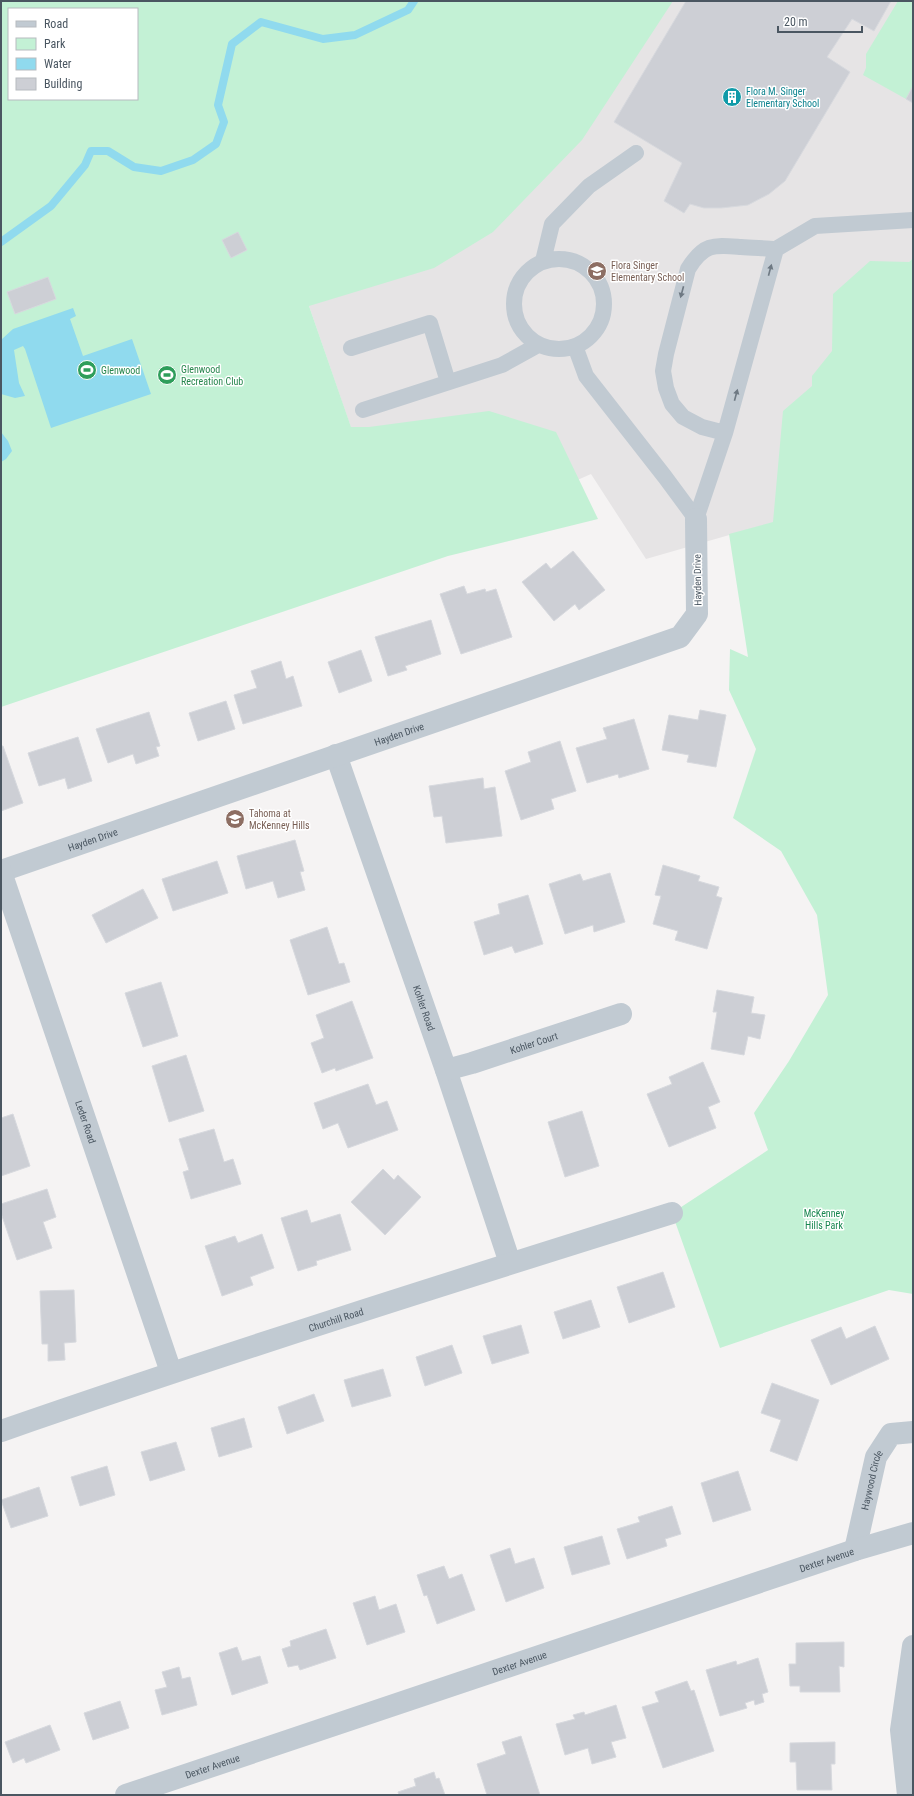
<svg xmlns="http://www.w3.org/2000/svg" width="914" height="1796" viewBox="0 0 914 1796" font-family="'Roboto Condensed',sans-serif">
<rect width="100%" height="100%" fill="#f5f3f3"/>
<path fill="#e6e4e5" d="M169 1H913V258L889 283 813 509 792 517 646 559 591 474 415 552 357 445 309 306Z"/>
<path fill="#c3f1d5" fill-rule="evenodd" d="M1 1H673L582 140 493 232 434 268 309 306 351 427H369L489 411 556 432 598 519 448 556 1 707ZM9 9H137V99H9Z
M898 1H913V86L906 99 863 75 866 68V54Z
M913 258V1294L889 1290 720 1348 672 1213 768 1150 754 1113 789 1061 828 995 817 915 781 851 733 818 756 749 729 690 730 649 748 657 729 534 773 522 783 411 812 386V376L832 351 833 294 870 261 909 262Z"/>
<path fill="#90daee" d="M73 308 76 316 70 319 83 356 132 339 151 394 51 428 25 349 23 346 14 350 19 383 25 396 15 398 1 394V340L13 329Z
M1 432 8 441 12 451 6 459 1 462Z"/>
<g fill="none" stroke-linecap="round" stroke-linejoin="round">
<path stroke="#90daee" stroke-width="8" d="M1 242 51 206 85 165 91 151H108L134 167 161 171 193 160 216 144 224 122 218 105 232 44 261 22 323 39 355 35 408 10 414 1"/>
</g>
<path fill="#cdcfd5" stroke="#d7d9de" d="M686 1H891L874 31 852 19 827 57 850 72 785 181 769 194 748 205 721 208H704L690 204 684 213 664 201 682 163 614 122Z
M913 86V103L906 99Z
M238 232 247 250 231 258 222 240Z
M48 277 56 299 15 314 7 292Z
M573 551 605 590 579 610 575 604 554 621 522 582 546 563 551 569Z
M464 586 467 594 485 589 486 592 496 589 512 637 461 654 440 594Z
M431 620 441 654 405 666 407 670 388 676 375 637Z
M361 650 372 681 339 693 328 662Z
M281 661 286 679 293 676 302 706 243 724 234 695 257 688 251 671Z
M226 701 235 729 198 741 189 713Z
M700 710 726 715 716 767 687 762 689 755 662 750 669 715 698 720Z
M149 712 160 746 156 747 159 756 136 764 133 754 108 763 96 729Z
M634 719 649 769 619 778 618 774 587 783 576 748 607 739 603 728Z
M78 737 92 781 68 789 65 778 39 786 28 753Z
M560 741 576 791 551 799 554 809 521 820 505 771 531 762 528 752Z
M1 746H3L23 803 1 811Z
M483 778 484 789 495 787 502 836 446 843 442 816 434 817 429 786Z
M295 840 304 871 300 872 305 890 278 898 273 881 246 889 237 856Z
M217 861 228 893 173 911 162 879Z
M663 865 700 876 698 881 719 887 716 896 722 898 707 949 675 940 678 931 653 924 661 896 655 895Z
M610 873 625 922 594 932 593 925 565 934 549 884 580 874 583 881Z
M143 889 158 918 106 943 92 915Z
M528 895 543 944 515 953 512 946 484 955 474 922 500 914 498 904Z
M327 927 339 964 344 963 350 982 308 995 290 940Z
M161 982 178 1036 143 1047 125 993Z
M717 990 754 997 751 1013 765 1015 760 1039 748 1036 744 1055 711 1049 717 1012H713Z
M352 1001 373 1058 336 1071 335 1068 322 1073 311 1043 324 1038 316 1015Z
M186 1055 204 1111 169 1122 152 1066Z
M703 1062 720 1102 708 1107 716 1128 669 1147 647 1094 672 1084 669 1077Z
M368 1084 376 1105 387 1101 398 1130 348 1148 338 1123 323 1129 314 1103Z
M582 1111 599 1166 565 1177 548 1122Z
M13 1114 30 1166 1 1176V1118Z
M214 1129 224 1162 233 1159 241 1184 191 1199 183 1172 189 1170 179 1139Z
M383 1169 394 1180 398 1175 421 1197 385 1235 351 1202Z
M47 1189 56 1217 43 1222 52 1248 17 1260 1 1213V1204Z
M307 1210 311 1223 340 1214 351 1250 316 1261 317 1265 298 1271 281 1218Z
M262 1234 274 1268 250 1277 253 1285 222 1296 205 1246 235 1236 238 1243Z
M663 1272 675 1307 629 1323 617 1287Z
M74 1290 76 1342 64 1343 65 1360 48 1361V1344H42L40 1291Z
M591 1300 600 1327 563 1339 554 1312Z
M521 1325 529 1353 492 1364 483 1336Z
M875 1326 889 1359 831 1385 811 1340 841 1327 846 1339Z
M452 1345 462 1373 425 1386 416 1357Z
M383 1369 391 1396 352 1407 344 1380Z
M772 1383 819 1400 797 1461 770 1451 781 1420 761 1413Z
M314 1394 324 1421 287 1434 278 1407Z
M244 1418 252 1447 219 1457 211 1428Z
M176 1442 185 1470 150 1481 141 1452Z
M107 1466 115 1495 80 1506 71 1477Z
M738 1471 751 1510 713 1522 701 1483Z
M39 1487 48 1516 11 1528 1 1500Z
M672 1506 681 1534 665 1539 667 1546 627 1559 617 1529 640 1522 638 1517Z
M602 1536 610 1564 572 1575 564 1547Z
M510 1548 515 1564 534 1558 544 1588 506 1602 490 1555Z
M444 1566 449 1579 462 1574 475 1610 437 1624 427 1595 424 1596 417 1575Z
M375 1596 379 1610 396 1604 405 1632 367 1645 353 1603Z
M326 1629 336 1658 300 1670 298 1665 288 1667 282 1649 291 1646 290 1641Z
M844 1642V1667L839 1666 840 1692H800V1686H790L789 1664H796V1643Z
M237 1647 242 1661 260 1656 268 1683 232 1695 219 1653Z
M758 1658 768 1692 762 1694 764 1702 755 1705 754 1700 745 1703 747 1708 720 1716 706 1670 736 1661 737 1665Z
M179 1667 182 1679 190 1677 197 1705 162 1715 155 1690 167 1687 162 1672Z
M687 1681 691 1691 694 1690 714 1751 663 1768 642 1707 659 1702 655 1692Z
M120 1701 129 1728 93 1740 84 1713Z
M616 1705 626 1738 611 1742 616 1757 592 1764 588 1748 565 1755 556 1724 575 1719 573 1715 584 1712 585 1715Z
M50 1725 60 1750 26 1763 24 1758 13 1763 5 1742Z
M521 1736 540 1795H487L477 1764 506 1754 502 1742Z
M835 1742V1764H831L832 1790H797L796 1762H790V1743Z
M434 1772 436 1779 439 1778 445 1795H399L398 1792 416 1786 414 1779Z"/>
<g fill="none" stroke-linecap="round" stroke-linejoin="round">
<path stroke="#c1cad2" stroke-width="16" d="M776 249 815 226 913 220
M514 304a45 45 0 1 1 90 0a45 45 0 1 1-90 0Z
M543 261 552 224 589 186 636 153
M575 346 586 376 665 477 696 519
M351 348 430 323 448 382
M363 410 502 365 538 345
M696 519 725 433 776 249C765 248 753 248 741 247 714 245 704 243 688 269L666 354 663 371 666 388 672 404 683 417 702 427 725 433"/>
<g stroke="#c1cad2" stroke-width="22">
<path id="s1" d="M336 755 446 1070 510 1263"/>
<path id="s2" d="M1 871 680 637 697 614 696 519"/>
<path id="s3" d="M1 872 171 1372"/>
<path id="s4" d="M446 1070 472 1063 621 1014"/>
<path id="s5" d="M1 1431C223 1354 448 1283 672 1213"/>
<path id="s6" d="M855 1550 876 1457 891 1434 913 1432"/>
<path id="s7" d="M126 1795 855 1550 913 1533"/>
<path d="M908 1795 901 1730 913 1646"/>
</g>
</g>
<defs><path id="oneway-solid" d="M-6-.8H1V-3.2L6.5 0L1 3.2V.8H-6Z"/></defs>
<g fill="#6e7983">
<use href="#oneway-solid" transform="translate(770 270) rotate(-75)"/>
<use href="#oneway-solid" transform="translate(682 292) rotate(105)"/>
<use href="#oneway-solid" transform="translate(736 395) rotate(-75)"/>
</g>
<defs>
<g id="building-disc" transform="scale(1)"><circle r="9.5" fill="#0f9aa8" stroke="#fff"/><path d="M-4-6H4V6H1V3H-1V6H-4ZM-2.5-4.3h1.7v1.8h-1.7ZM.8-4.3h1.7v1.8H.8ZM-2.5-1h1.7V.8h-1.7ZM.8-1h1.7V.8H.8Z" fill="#fff"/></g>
<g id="school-disc" transform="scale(1)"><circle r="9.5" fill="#8d6e63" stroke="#fff"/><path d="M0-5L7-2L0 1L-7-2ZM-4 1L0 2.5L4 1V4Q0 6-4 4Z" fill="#fff"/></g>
<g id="stadium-disc" transform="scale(1)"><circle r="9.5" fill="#2e9e5b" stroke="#fff"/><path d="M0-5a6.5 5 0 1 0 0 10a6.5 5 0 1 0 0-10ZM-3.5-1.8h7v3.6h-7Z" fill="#fff"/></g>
</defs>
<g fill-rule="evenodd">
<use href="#building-disc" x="732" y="97"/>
<use href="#school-disc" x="597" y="271"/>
<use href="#stadium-disc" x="87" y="370"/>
<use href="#stadium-disc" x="167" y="375"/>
<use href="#school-disc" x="235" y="819"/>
</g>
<g text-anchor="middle" stroke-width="3" stroke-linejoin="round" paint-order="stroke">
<g font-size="10" fill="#0d838f" stroke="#fff" text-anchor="start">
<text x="746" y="95">Flora M. Singer<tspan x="746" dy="12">Elementary School</tspan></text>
</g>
<g font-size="10" fill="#785e54" stroke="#fff" text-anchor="start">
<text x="611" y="269">Flora Singer<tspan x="611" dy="12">Elementary School</tspan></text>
<text x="249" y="817">Tahoma at<tspan x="249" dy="12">McKenney Hills</tspan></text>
</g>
<g font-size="10" fill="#27864d" stroke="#fff" text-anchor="start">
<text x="181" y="373">Glenwood<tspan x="181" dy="12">Recreation Club</tspan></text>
<text x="101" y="374">Glenwood</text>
</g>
<g font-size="10" fill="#4a5661" stroke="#fff">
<text transform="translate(697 580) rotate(-91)" y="4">Hayden Drive</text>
<text dy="4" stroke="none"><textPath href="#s2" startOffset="421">Hayden Drive</textPath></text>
<text dy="4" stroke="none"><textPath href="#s2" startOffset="97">Hayden Drive</textPath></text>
<text dy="4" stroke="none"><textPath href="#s1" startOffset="268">Kohler Road</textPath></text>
<text dy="4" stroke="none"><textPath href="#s4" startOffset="92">Kohler Court</textPath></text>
<text dy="4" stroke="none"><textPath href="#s3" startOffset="264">Leder Road</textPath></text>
<text dy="4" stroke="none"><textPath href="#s5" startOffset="353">Churchill Road</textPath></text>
<text dy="4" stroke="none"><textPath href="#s6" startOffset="72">Haywood Circle</textPath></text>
<text dy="4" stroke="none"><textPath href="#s7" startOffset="739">Dexter Avenue</textPath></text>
<text dy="4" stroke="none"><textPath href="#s7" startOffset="415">Dexter Avenue</textPath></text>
<text dy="4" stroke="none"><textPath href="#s7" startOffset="91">Dexter Avenue</textPath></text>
</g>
<g font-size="10" fill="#17864f" stroke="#fff">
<text x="824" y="1217">McKenney<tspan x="824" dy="12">Hills Park</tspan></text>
</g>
</g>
<rect width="914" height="1796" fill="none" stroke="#4a5661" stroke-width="4"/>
<rect x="8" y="8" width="130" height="92" fill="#ffffff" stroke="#b7bbc0"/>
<rect x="16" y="21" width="20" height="6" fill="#c1cad2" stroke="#b7bbc0"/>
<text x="44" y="28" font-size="12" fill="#4a5661">Road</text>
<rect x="16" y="38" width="20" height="12" fill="#c3f1d5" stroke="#b7bbc0"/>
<text x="44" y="48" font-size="12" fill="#4a5661">Park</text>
<rect x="16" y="58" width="20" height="12" fill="#90daee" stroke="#b7bbc0"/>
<text x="44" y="68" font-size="12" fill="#4a5661">Water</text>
<rect x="16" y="78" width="20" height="12" fill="#cdcfd5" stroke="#b7bbc0"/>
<text x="44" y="88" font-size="12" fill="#4a5661">Building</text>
<path d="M778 26v6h84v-6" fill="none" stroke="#4a5661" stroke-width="2"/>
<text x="784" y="26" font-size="12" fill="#4a5661" stroke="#ffffff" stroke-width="3" paint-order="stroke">20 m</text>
</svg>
